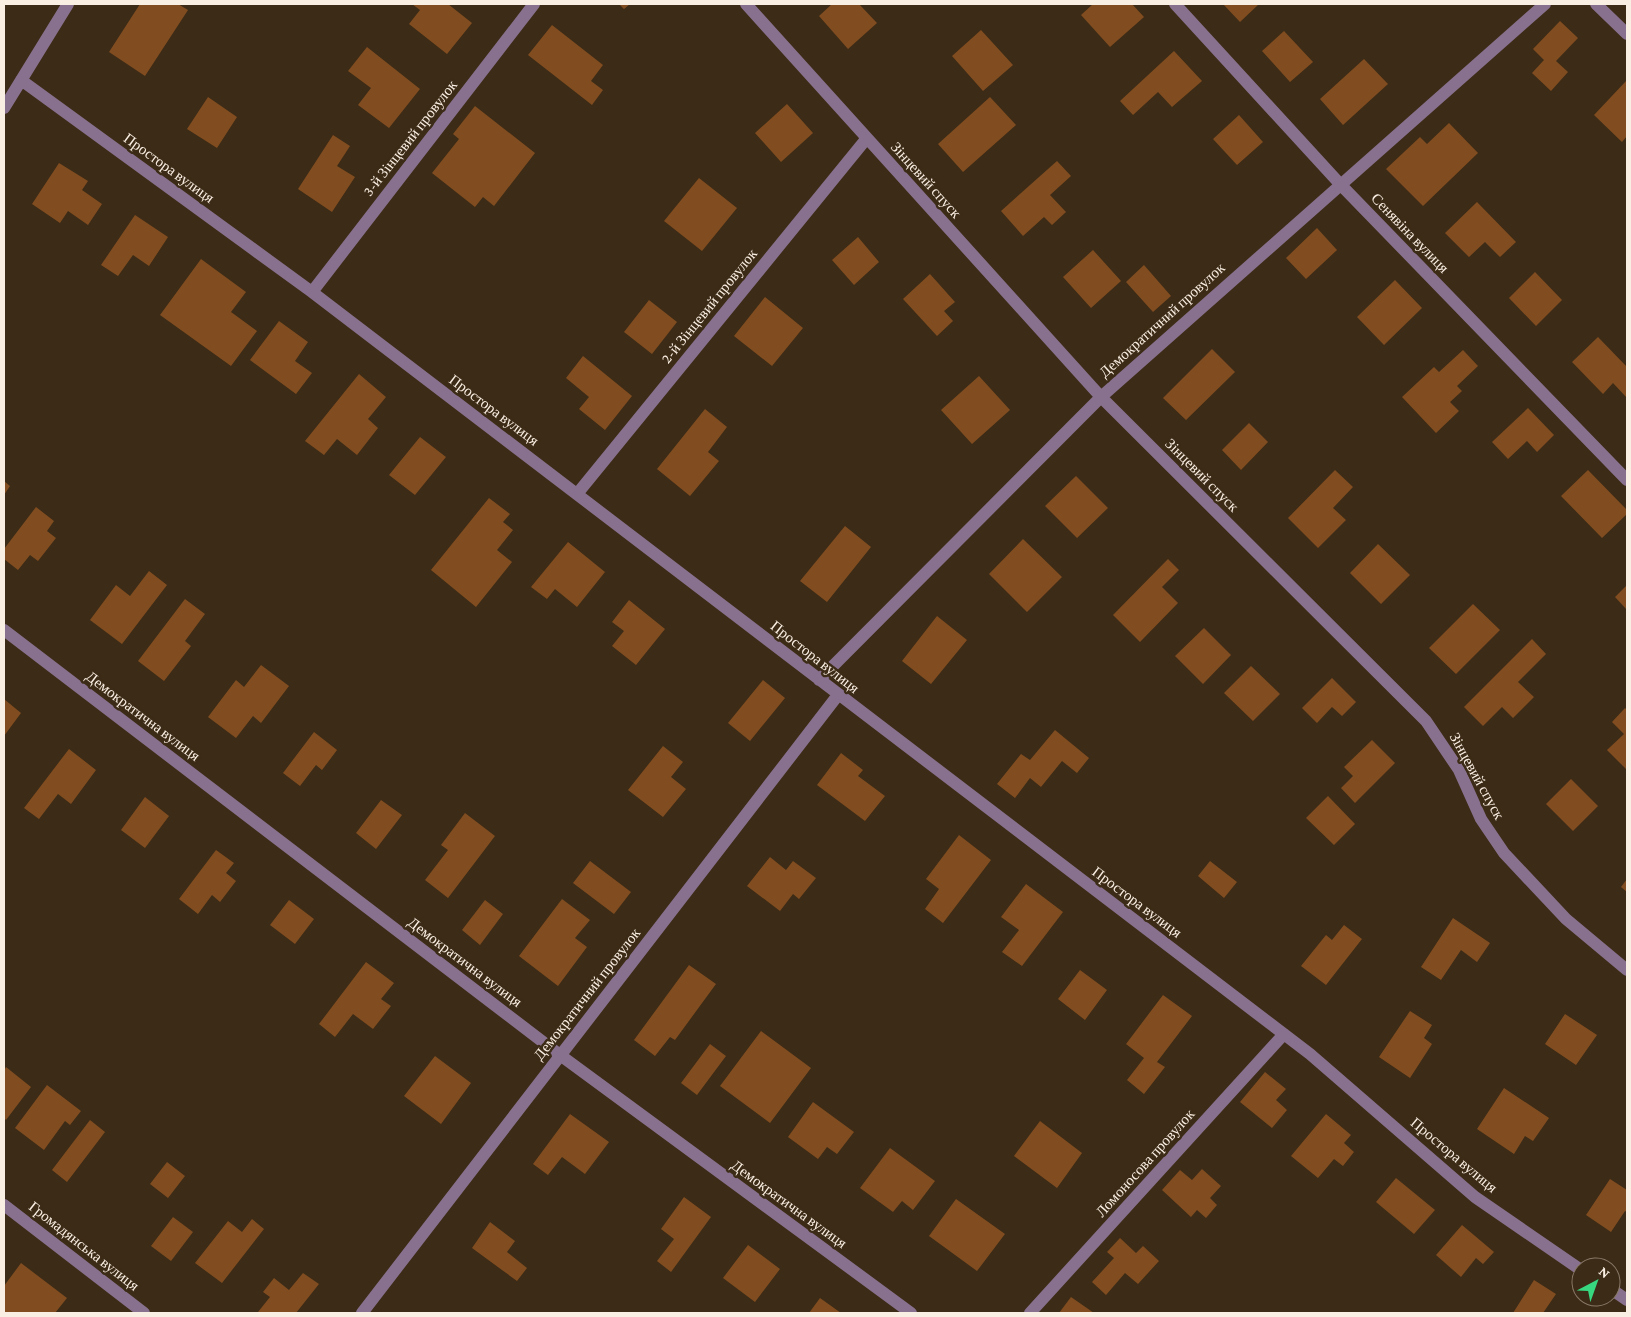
<svg xmlns="http://www.w3.org/2000/svg" width="1631" height="1317" viewBox="0 0 1631 1317" font-family="'Crimson Pro',serif">
<rect width="100%" height="100%" fill="#3c2b16"/>
<path fill="#814d20" d="M140 4H178L188 10 145 76 109 52Z
M412 4H448L472 23 447 54 409 24 420 10Z
M619 4H630L624 9Z
M832 4H859L877 23 848 49 819 16Z
M1093 4H1132L1144 17 1110 47 1081 15Z
M1223 4H1259L1240 22Z
M1560 21 1578 38 1556 61 1568 72 1551 91 1532 73 1544 60 1533 49Z
M552 25 603 65 591 81 603 90 592 105 528 55Z
M981 30 1013 65 983 91 952 56Z
M1284 31 1313 62 1290 82 1262 51Z
M367 47 420 89 389 128 358 105 371 88 348 71Z
M1174 51 1202 81 1172 107 1158 92 1133 115 1120 101Z
M1364 59 1388 84 1343 125 1320 99Z
M1627 80V136L1622 142 1594 115Z
M208 97 237 117 217 148 187 129Z
M990 97 1016 125 963 172 938 144Z
M787 104 813 133 781 162 755 133Z
M475 106 535 153 494 206 483 197 475 207 432 173 459 139 453 134Z
M1239 115 1263 142 1237 165 1213 139Z
M1449 123 1478 153 1423 206 1386 169 1420 137 1427 144Z
M333 135 350 146 337 166 355 177 332 212 298 189Z
M1057 161 1071 176 1050 195 1066 212 1052 225 1044 217 1023 236 1001 211Z
M59 163 88 181 82 190 102 204 88 225 68 211 60 223 32 204Z
M699 178 737 208 702 251 664 221Z
M1477 202 1516 242 1500 257 1485 242 1469 257 1445 233Z
M135 215 168 237 149 266 133 255 118 276 101 265Z
M1317 228 1337 250 1306 279 1286 258Z
M858 237 879 262 854 285 832 260Z
M1093 250 1121 281 1091 308 1063 277Z
M201 259 246 292 231 312 257 331 231 366 160 315Z
M1144 265 1171 296 1153 312 1126 282Z
M1535 272 1562 300 1536 326 1509 298Z
M930 274 955 302 944 311 953 321 937 336 903 299Z
M1395 280 1422 308 1384 345 1357 317Z
M765 297 803 328 772 366 734 336Z
M649 300 677 322 652 354 624 332Z
M279 321 308 342 295 361 312 373 296 394 250 360Z
M1598 337 1627 367V398L1613 383 1603 394 1572 362Z
M1212 349 1235 372 1186 420 1163 398Z
M1463 350 1478 366 1457 386 1462 391 1450 402 1459 411 1436 433 1402 397 1434 367 1439 372Z
M583 356 632 396 605 430 579 409 589 397 566 378Z
M359 374 386 397 368 419 378 428 357 455 337 439 324 455 305 441Z
M979 376 1010 410 972 444 941 410Z
M1528 408 1554 435 1537 452 1527 441 1508 459 1492 442Z
M705 409 727 427 708 452 719 461 690 496 657 469Z
M1249 423 1268 442 1241 470 1222 450Z
M420 437 446 457 415 495 389 475Z
M1335 470 1353 487 1333 508 1346 520 1318 548 1288 518Z
M1588 470 1627 510V514L1602 538 1561 496Z
M1076 476 1108 508 1077 538 1045 506Z
M4 481 10 486 4 495Z
M489 498 510 514 503 522 513 530 497 550 512 562 476 607 431 570Z
M36 507 54 521 47 531 56 538 38 561 30 555 18 570 4 559V549Z
M845 526 871 547 827 602 800 581Z
M1023 539 1062 577 1027 612 989 574Z
M568 542 605 572 577 607 555 589 547 599 531 587Z
M1378 544 1410 575 1381 604 1350 573Z
M1168 559 1179 570 1162 587 1178 603 1140 642 1113 615Z
M149 571 167 585 122 644 90 620 116 585 130 596Z
M1627 585V610L1615 597Z
M185 599 205 614 185 641 191 646 164 681 138 661Z
M629 600 665 629 636 665 612 646 624 631 612 622Z
M1473 604 1500 630 1456 674 1429 648Z
M937 616 967 640 931 684 902 661Z
M1204 628 1231 655 1203 684 1175 656Z
M1532 639 1546 654 1518 682 1534 697 1513 718 1502 707 1483 726 1464 707Z
M261 665 289 686 261 723 253 716 236 738 208 717 236 680 244 687Z
M1251 666 1280 694 1253 721 1224 693Z
M1332 678 1356 702 1342 716 1332 707 1317 723 1302 708Z
M763 680 785 698 750 741 728 723Z
M4 699 21 713 4 736Z
M1625 708 1627 710V770L1607 750 1624 734 1612 722Z
M1055 730 1089 758 1077 773 1062 761 1041 787 1030 778 1015 798 997 784 1021 754 1030 760Z
M314 732 337 750 322 770 316 765 300 786 283 773Z
M1372 740 1395 763 1355 803 1341 788 1353 776 1344 767Z
M663 746 683 762 671 777 686 789 663 817 628 790Z
M69 749 96 770 71 804 58 794 39 819 24 808Z
M841 753 863 770 858 776 885 796 865 821 817 785Z
M1571 779 1598 806 1573 831 1546 804Z
M1328 796 1355 824 1334 845 1306 818Z
M145 797 169 816 145 848 121 830Z
M381 800 402 815 376 849 356 833Z
M465 813 495 836 448 898 425 880 448 850 441 845Z
M959 835 991 860 943 923 925 909 939 889 926 879Z
M216 850 234 863 226 873 236 881 220 902 212 895 198 914 179 899Z
M770 857 786 870 793 861 816 878 799 899 793 894 780 911 747 886Z
M590 861 631 892 614 914 573 883Z
M1210 861 1237 882 1224 898 1198 876Z
M1627 879V892L1621 887Z
M1026 884 1063 912 1022 966 1002 952 1019 930 1001 917Z
M562 899 590 920 575 938 587 947 558 986 519 956Z
M289 900 314 919 295 944 270 925Z
M485 900 503 914 480 945 462 930Z
M1453 918 1490 943 1477 962 1461 950 1441 980 1421 967Z
M1344 925 1362 939 1326 985 1301 966 1326 935 1332 940Z
M366 962 394 983 381 999 391 1006 373 1029 353 1014 335 1037 319 1024Z
M689 965 716 984 675 1040 670 1037 655 1056 634 1040Z
M1080 970 1107 990 1085 1020 1058 999Z
M1163 995 1192 1016 1157 1062 1165 1067 1144 1094 1127 1080 1144 1058 1126 1044Z
M1410 1011 1432 1025 1424 1038 1432 1044 1410 1078 1379 1057Z
M1565 1014 1597 1035 1576 1065 1545 1044Z
M761 1031 811 1068 770 1123 720 1086Z
M710 1044 726 1056 697 1095 681 1083Z
M435 1056 471 1083 441 1124 404 1096Z
M6 1067 31 1087 6 1120 4 1118V1071Z
M1265 1072 1286 1089 1276 1100 1287 1110 1272 1128 1240 1102Z
M47 1085 81 1111 70 1125 65 1121 44 1150 15 1128Z
M1504 1088 1549 1118 1533 1141 1525 1136 1514 1154 1477 1129Z
M813 1102 854 1132 837 1154 827 1147 818 1159 788 1137Z
M570 1114 609 1142 585 1174 562 1157 548 1175 533 1164Z
M1326 1114 1351 1135 1344 1143 1354 1152 1343 1166 1334 1159 1318 1178 1291 1156Z
M90 1120 105 1132 67 1182 52 1170Z
M1040 1121 1082 1153 1057 1188 1014 1156Z
M890 1148 935 1181 913 1210 902 1201 893 1212 860 1188Z
M167 1162 185 1176 168 1198 150 1184Z
M1202 1169 1221 1186 1210 1198 1217 1205 1206 1218 1197 1210 1191 1217 1162 1190 1180 1170 1192 1180Z
M1396 1178 1435 1210 1414 1234 1376 1202Z
M1610 1179 1627 1190V1212L1625 1211 1611 1232 1586 1215Z
M684 1197 711 1217 671 1272 657 1261 674 1239 661 1229Z
M956 1199 1005 1234 977 1271 929 1236Z
M173 1217 193 1232 171 1261 151 1246Z
M252 1219 264 1229 222 1283 195 1263 228 1221 242 1232Z
M490 1222 515 1241 507 1252 527 1268 517 1281 472 1248Z
M1462 1225 1494 1252 1483 1264 1476 1258 1461 1277 1436 1255Z
M1120 1238 1136 1253 1143 1246 1159 1261 1138 1284 1125 1273 1106 1295 1092 1282 1114 1258 1107 1252Z
M748 1245 780 1269 755 1302 723 1278Z
M21 1263 67 1298 55 1313H14L12 1312 4 1313V1286Z
M303 1273 319 1284 296 1313H260L258 1312 270 1297 263 1292 274 1278 289 1290Z
M1534 1280 1556 1294 1543 1313H1513Z
M1071 1297 1094 1313H1059Z
M820 1298 841 1313H809Z"/>
<g fill="none" stroke-linecap="round" stroke-linejoin="round">
<path stroke="#88718e" stroke-width="12" d="M746 4 1101 397 1426 721 1459 770 1481 819 1504 853 1566 919 1627 970
M1175 4 1340 184 1627 480
M1596 4 1627 34
M21 80 312 292 1310 1054 1475 1197 1581 1270
M4 108 68 4
M312 292 534 4
M577 494 867 138
M4 630 560 1055 911 1313
M819 680 1101 397 1545 4
M4 1205 144 1313
M1611 1289 1627 1300
M362 1313 838 695
M1030 1313 1284 1034"/>
</g>
<g text-anchor="middle" stroke-width="5" stroke-linejoin="round" paint-order="stroke">
<g font-size="15" fill="#faefe3" stroke="#3c2b16">
<text transform="translate(410 138) rotate(-52)" y="5">3-й Зінцевий провулок</text>
<text transform="translate(169 168) rotate(36)" y="5">Простора вулиця</text>
<text transform="translate(926 180) rotate(48)" y="5">Зінцевий спуск</text>
<text transform="translate(1410 233) rotate(46)" y="5">Сенявіна вулиця</text>
<text transform="translate(709 306) rotate(-51)" y="5">2-й Зінцевий провулок</text>
<text transform="translate(1162 320) rotate(-42)" y="5">Демократичний провулок</text>
<text transform="translate(494 410) rotate(37)" y="5">Простора вулиця</text>
<text transform="translate(1202 475) rotate(45)" y="5">Зінцевий спуск</text>
<text transform="translate(815 657) rotate(38)" y="5">Простора вулиця</text>
<text transform="translate(143 716) rotate(37)" y="5">Демократична вулиця</text>
<text transform="translate(1477 776) rotate(61)" y="5">Зінцевий спуск</text>
<text transform="translate(1137 902) rotate(37)" y="5">Простора вулиця</text>
<text transform="translate(465 962) rotate(37)" y="5">Демократична вулиця</text>
<text transform="translate(587 994) rotate(-52)" y="5">Демократичний провулок</text>
<text transform="translate(1454 1155) rotate(40)" y="5">Простора вулиця</text>
<text transform="translate(1145 1163) rotate(-48)" y="5">Ломоносова провулок</text>
<text transform="translate(789 1204) rotate(36)" y="5">Демократична вулиця</text>
<text transform="translate(84 1246) rotate(38)" y="5">Громадянська вулиця</text>
</g>
</g>
<rect width="1631" height="1317" fill="none" stroke="#faefe3" stroke-width="10"/>
<g transform="translate(1596 1282) rotate(41)"><circle r="24" fill="#3c2b16" stroke="#887968"/>
<path d="M0-4L9 19L0 12L-9 19Z" fill="#37d880"/>
<text y="-8" font-size="14" font-weight="bold" text-anchor="middle" fill="#faefe3">N</text>
</g>
</svg>
